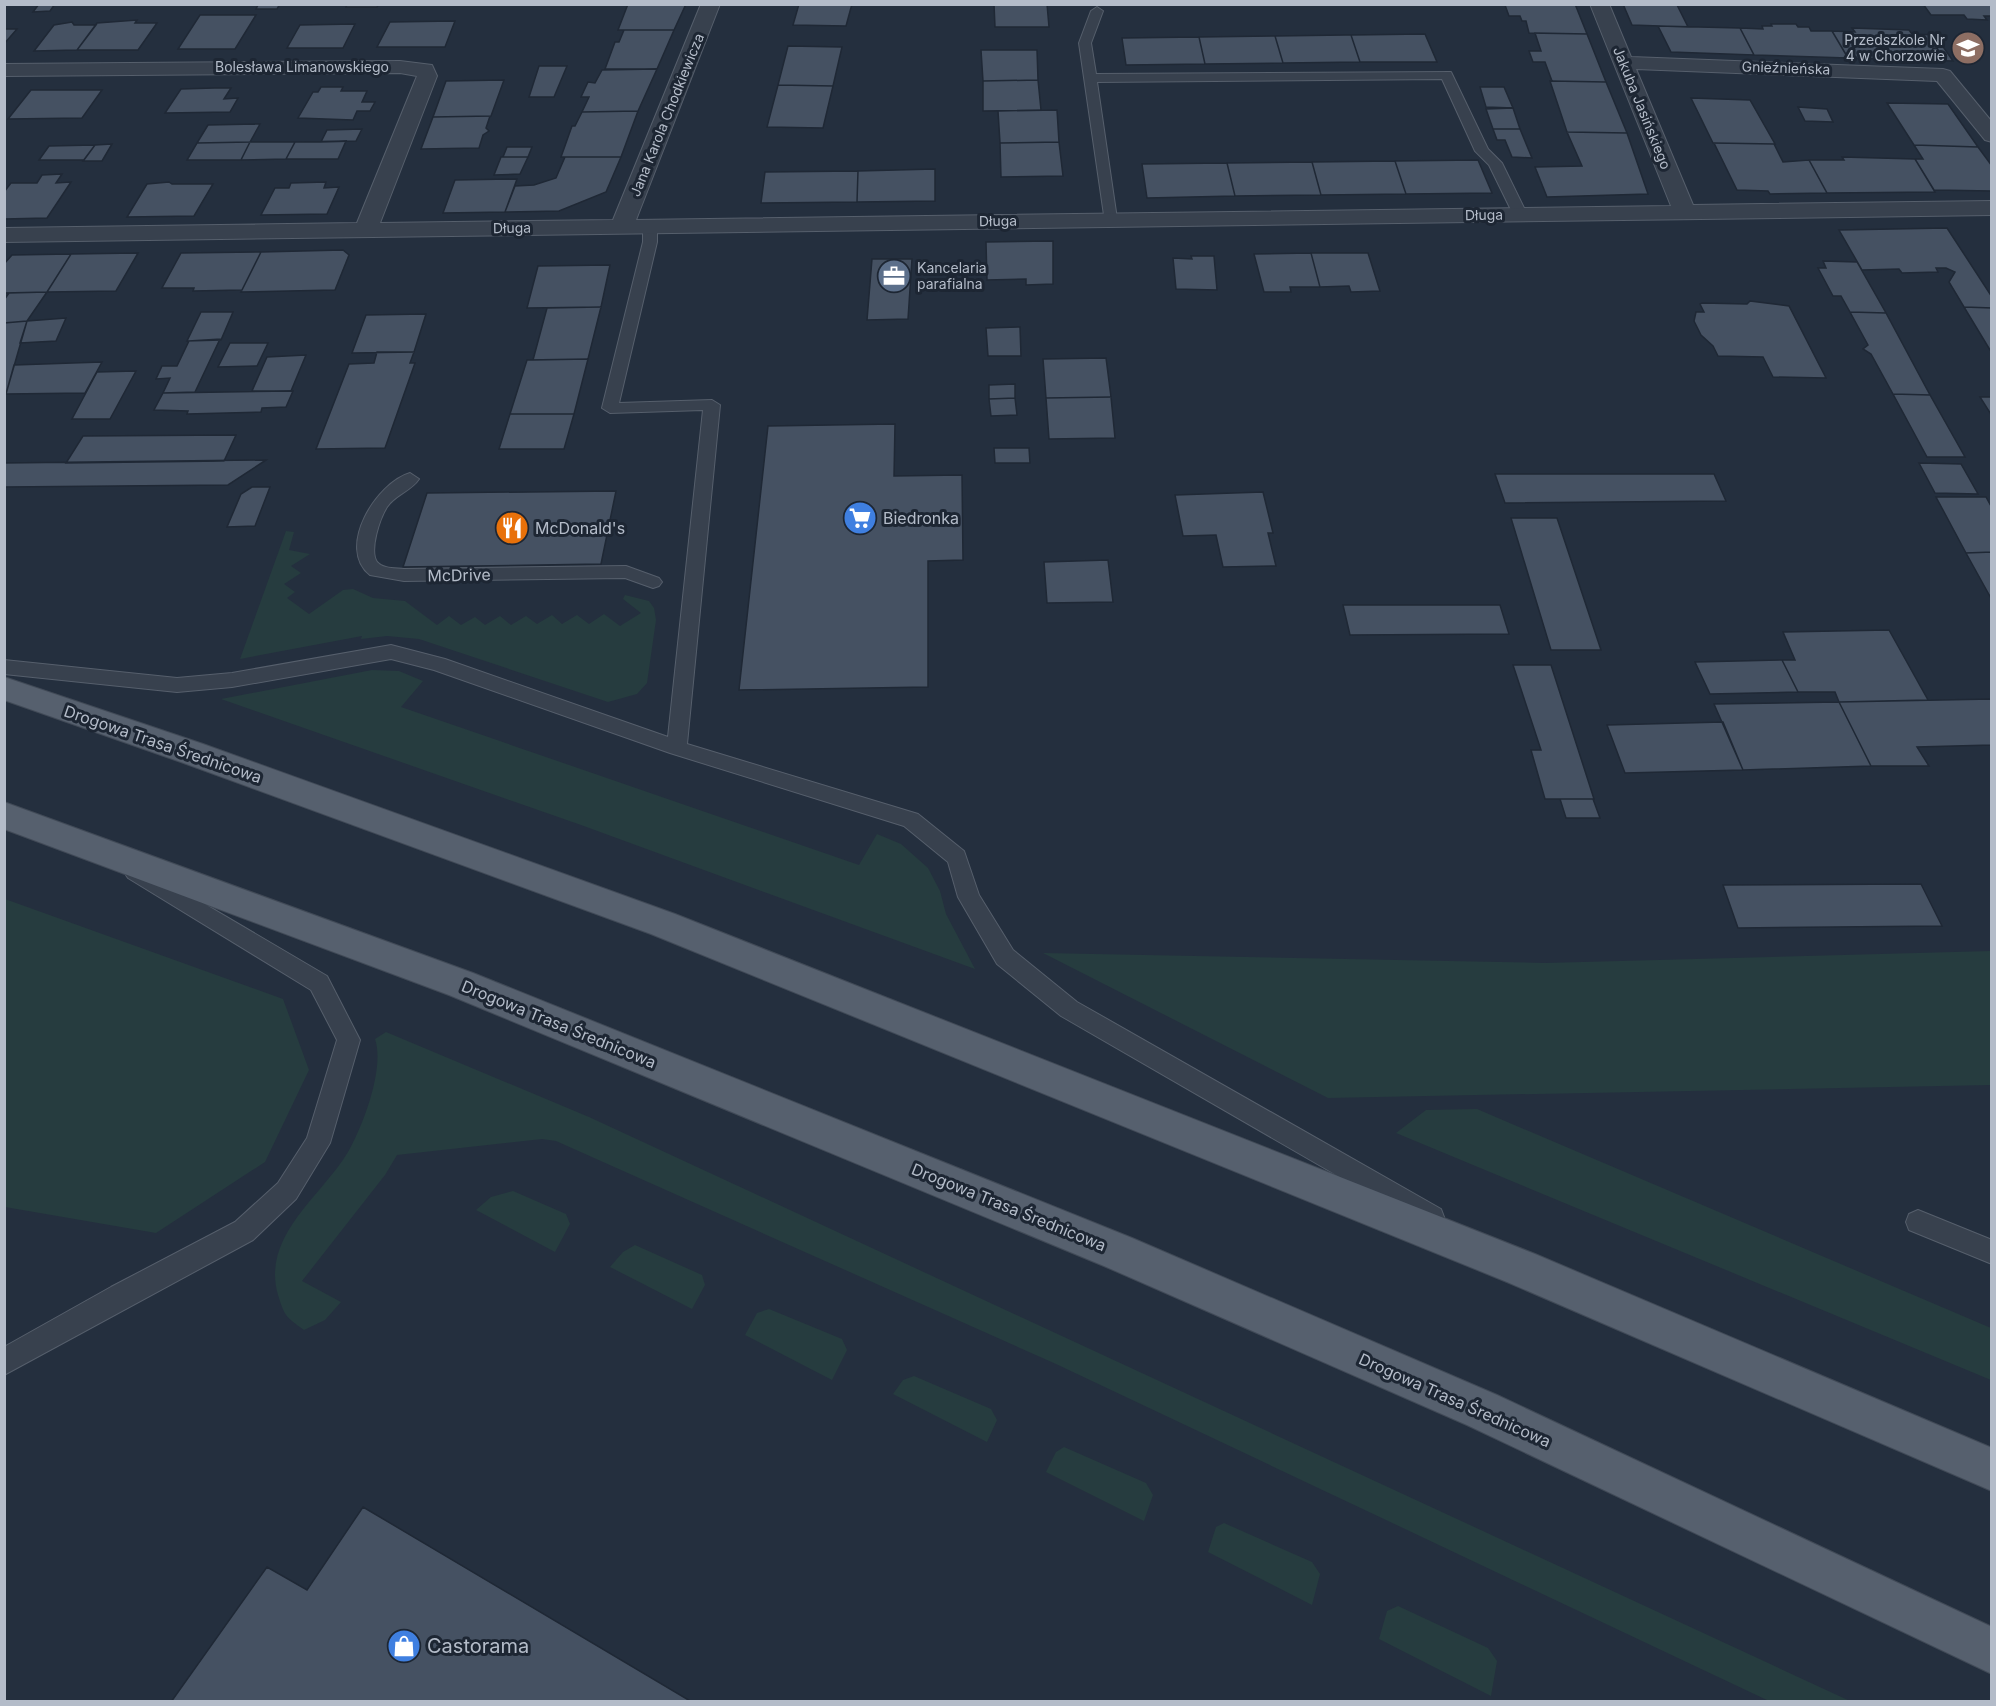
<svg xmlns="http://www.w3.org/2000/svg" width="1996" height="1706" viewBox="0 0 1996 1706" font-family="Inter,sans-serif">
<rect width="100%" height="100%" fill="#242f3e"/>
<path fill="#263c3f" d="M286 531 294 532 289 550 310 554 291 566 301 573 284 584 295 592 287 598 309 614 343 590 353 589 373 598 405 601 437 625 449 616 461 625 475 617 485 625 500 616 511 625 526 616 537 624 552 615 562 624 577 615 589 624 604 614 620 626 641 613 623 599 625 595 649 601 654 608 656 620 647 683 637 694 608 702 419 639 387 636 361 639 362 636 240 659Z
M372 670 399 671 423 681 401 707 859 865 877 834 901 844 928 868 940 891 946 914 975 969 581 825 221 699Z
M5 899 283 999 309 1070 265 1162 156 1233 5 1207Z
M1991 951V1085L1328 1098 1043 953 1545 963Z
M386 1032 589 1117 1850 1701H1769L1056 1364 556 1141 542 1139 397 1155 385 1175 302 1281 341 1302 325 1320 304 1330C285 1316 285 1317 278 1295 261 1236 321 1197 348 1152 363 1126 385 1068 375 1039Z
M1477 1109 1991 1328V1380L1396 1133 1426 1110Z
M513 1191 566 1214 570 1224 555 1252 476 1210 491 1197Z
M635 1245 702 1275 705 1285 692 1309 610 1267 623 1252Z
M769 1309 842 1339 847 1350 832 1380 745 1335 757 1313Z
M914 1376 991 1409 997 1420 987 1442 893 1394 903 1380Z
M1064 1447 1146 1483 1153 1495 1144 1521 1046 1472 1056 1452Z
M1224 1523 1312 1562 1320 1574 1312 1605 1208 1552 1216 1527Z
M1398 1606 1488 1648 1497 1661 1491 1696 1379 1639 1387 1611Z"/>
<path fill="#455162" stroke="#1f2835" stroke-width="1.5" d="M39 4H55L50 11 33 12Z
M280 4 277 9H256L258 5H230Z
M347 4H379L377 7H346Z
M628 4H686L674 30H618Z
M799 4H852L846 26 793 25Z
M994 4H1047L1049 27H995Z
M1575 4 1587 34 1529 33 1526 21H1522L1520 16H1509L1505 5Z
M1623 4 1677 5 1688 27 1632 25Z
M1923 4H1992V16H1984L1987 20 1967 19 1964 15H1931Z
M200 15H256L235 49H178Z
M137 20 135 23H157L138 50H77L97 23Z
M455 21 445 47H377L390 22Z
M72 22 74 25H96L77 50 34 51 54 25Z
M355 24 343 48H287L300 25Z
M1771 24H1796L1798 27H1809L1811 31H1832L1848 58 1754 55 1740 28 1763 29 1762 26H1772Z
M1658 26 1740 28 1754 55 1671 52Z
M1852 28 1909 30 1912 34 1935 35 1953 61 1848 58 1832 31 1855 32Z
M4 29H17L4 44Z
M624 30H674L657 69H605L615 42H619Z
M1535 33 1587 34 1606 82 1552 81 1545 62H1533L1529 51H1541Z
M1425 34 1437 62H1360L1351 35Z
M1345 35H1351L1360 62 1283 63 1275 36Z
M1275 36 1283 63 1205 64 1199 37Z
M1199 37 1205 64 1126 65 1122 38Z
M788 46 842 47 833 86 778 85Z
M981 50H1037L1038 80 983 81Z
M539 66H567L554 97H529Z
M657 69 638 111 582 112 589 97H581L588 82 595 83 602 70Z
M504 80 491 116 433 117 446 81Z
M1038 80 1041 110 983 111V81Z
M1550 81 1606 82 1627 133 1567 132Z
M778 85 833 86 823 128 767 127Z
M321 87H343L341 91H367L362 102H375L370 111H357L353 120 298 118 313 92H318Z
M1480 87H1504L1513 108 1486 107Z
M214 88H231L224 99 238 98 230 112 165 113 181 89Z
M31 90H102L82 118 8 119Z
M1691 98 1750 100 1775 144 1713 143Z
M1887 103 1948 104 1978 147 1914 145Z
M1798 107 1827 109 1833 122 1805 121Z
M1513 108 1520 129H1493L1486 109Z
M1057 110 1059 142 1000 143 998 111Z
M638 111 621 157H561L572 126H575L582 112Z
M490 116 486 128 489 131 483 135 479 148 421 149 433 117Z
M260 124 250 142 197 143 208 125Z
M362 129 356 141 321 142 327 130Z
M1493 129H1520L1532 158 1512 157 1505 140H1497Z
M1567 132 1627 133 1648 194 1547 197 1535 167 1582 166Z
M346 141 338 159H286L295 142Z
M250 142H295L286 159 241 160Z
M250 142 241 160H187L197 143Z
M1059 142 1063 176 1001 177 1000 143Z
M1714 143 1774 144 1783 162 1809 160 1827 193 1770 194 1768 191 1737 190Z
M112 144 102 161H83L95 145Z
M95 145 84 160H39L49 146Z
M1914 145 1978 147 1992 166V191L1934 190 1915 159H1923Z
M507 147H532L528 157H503Z
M501 157H528L520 174 494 175Z
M565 157H621L606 192 559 211 505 212 515 186 534 185 556 178Z
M1842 157 1915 159 1935 192 1827 193 1809 160H1844Z
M1478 160 1492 193 1406 194 1395 161Z
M1395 161 1406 194 1321 195 1312 162Z
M1312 162 1321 195 1235 196 1227 163Z
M1227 163 1235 196 1147 198 1142 164Z
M935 169V201L857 202 858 171Z
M858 171 857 202 761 203 765 172Z
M62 174 56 183 71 182 47 218 4 219V192L11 183H37L42 175Z
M517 179 505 212 443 213 455 180Z
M169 182 172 184H213L194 216 127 217 147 184Z
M326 182 324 188 339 187 327 214 261 215 275 188H289L291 183Z
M1947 228 1992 297V308L1964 307 1949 282 1955 272 1946 268H1936L1938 272 1902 273 1899 269 1862 270 1839 230Z
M1053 241V284L1026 285V279L987 280 986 242Z
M343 250 349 255 335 290 241 292 261 252Z
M261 252 242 290 193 291 194 288H162L181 253Z
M138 253 116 291 47 292 71 254Z
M1311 253H1368L1380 291 1351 292 1349 286 1320 287Z
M1311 253 1320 287H1290L1291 292H1264L1254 254Z
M71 254 47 292 4 293V264L12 255Z
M1191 256H1214L1217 290 1176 289 1173 258 1192 259Z
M872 259H912L908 319 867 320Z
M1823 261 1857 262 1886 313 1850 312 1841 296H1833L1818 268H1826Z
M610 265 601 307 527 308 538 266Z
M47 292 27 321 4 323V300L9 293Z
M1750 301 1789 306 1826 378 1773 377 1763 357 1718 356 1713 346 1701 335 1694 321 1696 312H1704L1700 304 1702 303 1747 304Z
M601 307 588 359 533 360 547 308Z
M1964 307 1992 308V350H1990Z
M201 312H233L221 340 187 341Z
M1850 312 1886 313 1930 395 1893 394 1871 354 1863 349 1868 345Z
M426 314 414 352 352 353 366 315Z
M66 318 56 341 20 343 27 321Z
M27 321 6 394H4V323Z
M1020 327 1021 356H988L986 328Z
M220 339 195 392 163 393 170 378 156 379 162 366H177L189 341Z
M230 343H268L257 366 218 367Z
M377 352H414L410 363H415L385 448 316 449 349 364 374 363Z
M306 355 291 391H252L267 357Z
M1106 358 1111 397 1046 398 1043 359Z
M588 359 574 414H510L527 360Z
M102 362 85 393 6 394 14 365Z
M136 371 110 419H72L97 372Z
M1015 384V398L989 399V385Z
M293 391 286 407 262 408 261 412 187 414 188 411 154 410 163 393Z
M1893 394 1930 395 1965 457H1927Z
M1111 397 1115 438 1049 439 1046 398Z
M1980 397H1992V416Z
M1015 398 1017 415 991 416 989 399Z
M510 414H574L564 449H499Z
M895 424 894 476 962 475 963 560 928 561V687L739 690 768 426Z
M236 435 224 461 66 463 83 436Z
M994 448H1029L1030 463H995Z
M266 460 228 485 4 487V463Z
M1919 463 1961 464 1978 494 1935 493Z
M1495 474H1714L1726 501 1505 503Z
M252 487H270L255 526 227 527 241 494Z
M616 491 601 564 403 567 427 493Z
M1263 492 1273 533H1268L1276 566 1223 567 1216 535 1183 536 1175 495Z
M1936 497H1986L1992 508V552L1966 553Z
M1511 518H1557L1601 650H1551Z
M1992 552V600L1966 553Z
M1108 560 1113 602 1047 603 1044 562Z
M1343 605H1500L1509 634 1350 635Z
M1889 630 1928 700 1839 702 1835 692H1798L1782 660H1795L1783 632Z
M1782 660 1798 692 1710 694 1695 662Z
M1513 665H1551L1594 799H1545L1531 750H1541Z
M1992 699V745L1917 747 1929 766H1871L1839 702Z
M1839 702 1871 766 1743 770 1714 704Z
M1723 722 1743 770 1625 773 1607 725Z
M1560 799H1593L1600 818H1566Z
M1921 884 1942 926 1738 928 1723 885Z
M363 1507 692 1702H171L267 1567 307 1590Z"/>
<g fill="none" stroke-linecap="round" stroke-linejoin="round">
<g stroke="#565f6c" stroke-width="2">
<path id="service" d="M1097 7 1103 11 1091 43 1096 74 1451 72 1488 149 1502 163 1527 214 1520 218 1513 214 1489 165 1475 151 1442 79 1097 82 1117 219 1110 223 1105 222 1079 43 1091 11Z
M650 221 657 225V242L619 403 712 400 720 405 687 744 918 814 964 851 979 895 1013 950 1077 1002 1441 1209 1444 1217 1441 1225 1432 1229 1423 1225 1061 1016 997 964 958 897 948 862 904 826 670 753 434 670 391 659 232 687 177 692 4 674V660L177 678 232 673 391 645 445 659 668 737 703 410 610 413 602 408 643 242V225Z
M410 473 419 479C411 491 395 495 387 507 380 518 369 550 377 562 383 569 396 568 404 569L626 566 659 578 662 582 659 586 653 588 625 578 404 581 370 575C336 548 376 483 410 473Z
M135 863 327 976 360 1040 330 1143 296 1199 253 1240 4 1375V1347L111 1287 235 1222 278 1183 307 1138 337 1040 311 990 128 878 124 872 128 866Z
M1918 1210 1992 1240V1264L1909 1230 1906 1222 1909 1214Z"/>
</g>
<g stroke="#565f6c" stroke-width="2">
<path id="minor" d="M701 4H720L636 220 1671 206 1590 4H1609L1631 57 1943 69 1950 71 1992 122V142L1985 140 1937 81 1636 69 1693 205 1992 201V215L4 242V228L357 223 417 76 400 73 4 76V64L400 61 432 65 437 76 380 223 613 220Z"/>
</g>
<g stroke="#414a57" stroke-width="2">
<path id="primary" d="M4 677 203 744 675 914 1535 1254 1992 1448V1491L1507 1282 651 934 181 762 4 700Z
M4 802 473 973 1132 1238 1497 1395 1992 1627V1674L1467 1425 1104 1266 449 995 4 829Z"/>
</g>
<use href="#service" fill="#38414e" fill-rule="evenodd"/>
<use href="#minor" fill="#38414e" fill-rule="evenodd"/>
<use href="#primary" fill="#56606e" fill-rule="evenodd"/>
</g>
<defs>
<g id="school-disc" transform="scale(1.725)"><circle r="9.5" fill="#8d6e63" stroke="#1d2633"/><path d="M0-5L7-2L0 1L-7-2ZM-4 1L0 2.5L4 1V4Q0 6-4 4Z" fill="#fff"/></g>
<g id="office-disc" transform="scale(1.725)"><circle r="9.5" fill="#5c6f8a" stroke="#1d2633"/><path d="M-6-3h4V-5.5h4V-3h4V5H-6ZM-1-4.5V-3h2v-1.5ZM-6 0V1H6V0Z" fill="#fff"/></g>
<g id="supermarket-disc" transform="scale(1.725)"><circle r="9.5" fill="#3f7fe0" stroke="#1d2633"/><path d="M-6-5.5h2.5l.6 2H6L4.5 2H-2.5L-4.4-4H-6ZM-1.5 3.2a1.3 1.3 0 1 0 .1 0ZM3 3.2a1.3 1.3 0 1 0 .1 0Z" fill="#fff"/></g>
<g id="restaurant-disc" transform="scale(1.725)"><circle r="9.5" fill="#e8710a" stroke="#1d2633"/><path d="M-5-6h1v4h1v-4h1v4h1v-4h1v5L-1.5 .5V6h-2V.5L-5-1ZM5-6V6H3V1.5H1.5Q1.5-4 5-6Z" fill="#fff"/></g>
<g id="shop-disc" transform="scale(1.725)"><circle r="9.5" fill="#3f7fe0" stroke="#1d2633"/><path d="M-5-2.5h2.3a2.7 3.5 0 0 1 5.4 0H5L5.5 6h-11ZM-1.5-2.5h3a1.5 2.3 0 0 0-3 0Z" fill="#fff"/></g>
</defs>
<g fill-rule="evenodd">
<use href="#school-disc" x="1968" y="48"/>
<use href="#office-disc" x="894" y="276"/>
<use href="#supermarket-disc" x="860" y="518"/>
<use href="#restaurant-disc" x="512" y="528"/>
<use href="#shop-disc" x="404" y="1646"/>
</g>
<g text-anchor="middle" stroke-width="6" stroke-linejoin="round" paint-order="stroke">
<g font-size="14" fill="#b4bcc9" stroke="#1d2633" text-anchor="end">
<text x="1945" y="45">Przedszkole Nr<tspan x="1945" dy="16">4 w Chorzowie</tspan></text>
<text x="917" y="273" text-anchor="start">Kancelaria<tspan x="917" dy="16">parafialna</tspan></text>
</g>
<g font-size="14" fill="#b4bcc9" stroke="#1d2633">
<text x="302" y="72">Bolesława Limanowskiego</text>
<text transform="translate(1786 68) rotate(2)" y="5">Gnieźnieńska</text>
<text transform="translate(1642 108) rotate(68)" y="5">Jakuba Jasińskiego</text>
<text transform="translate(667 115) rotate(-68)" y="5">Jana Karola Chodkiewicza</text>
<text transform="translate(1484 215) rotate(-1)" y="5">Długa</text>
<text transform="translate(998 221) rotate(-1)" y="5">Długa</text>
<text transform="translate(512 228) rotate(-1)" y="5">Długa</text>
</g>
<g font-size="16" fill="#b4bcc9" stroke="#1d2633" text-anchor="start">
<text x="883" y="524">Biedronka</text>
<text x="535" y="534">McDonald's</text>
</g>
<g font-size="16" fill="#b4bcc9" stroke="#1d2633">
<text transform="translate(459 575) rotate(-1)" y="6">McDrive</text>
<text transform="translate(163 744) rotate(19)" y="6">Drogowa Trasa Średnicowa</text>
<text transform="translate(559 1024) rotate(22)" y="6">Drogowa Trasa Średnicowa</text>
<text transform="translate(1009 1207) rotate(22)" y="6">Drogowa Trasa Średnicowa</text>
<text transform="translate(1455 1400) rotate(24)" y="6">Drogowa Trasa Średnicowa</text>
</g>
<g font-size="20" fill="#b4bcc9" stroke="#1d2633" text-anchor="start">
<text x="427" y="1653">Castorama</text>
</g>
</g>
<rect width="1996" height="1706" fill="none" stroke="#b4bcc9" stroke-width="12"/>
</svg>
